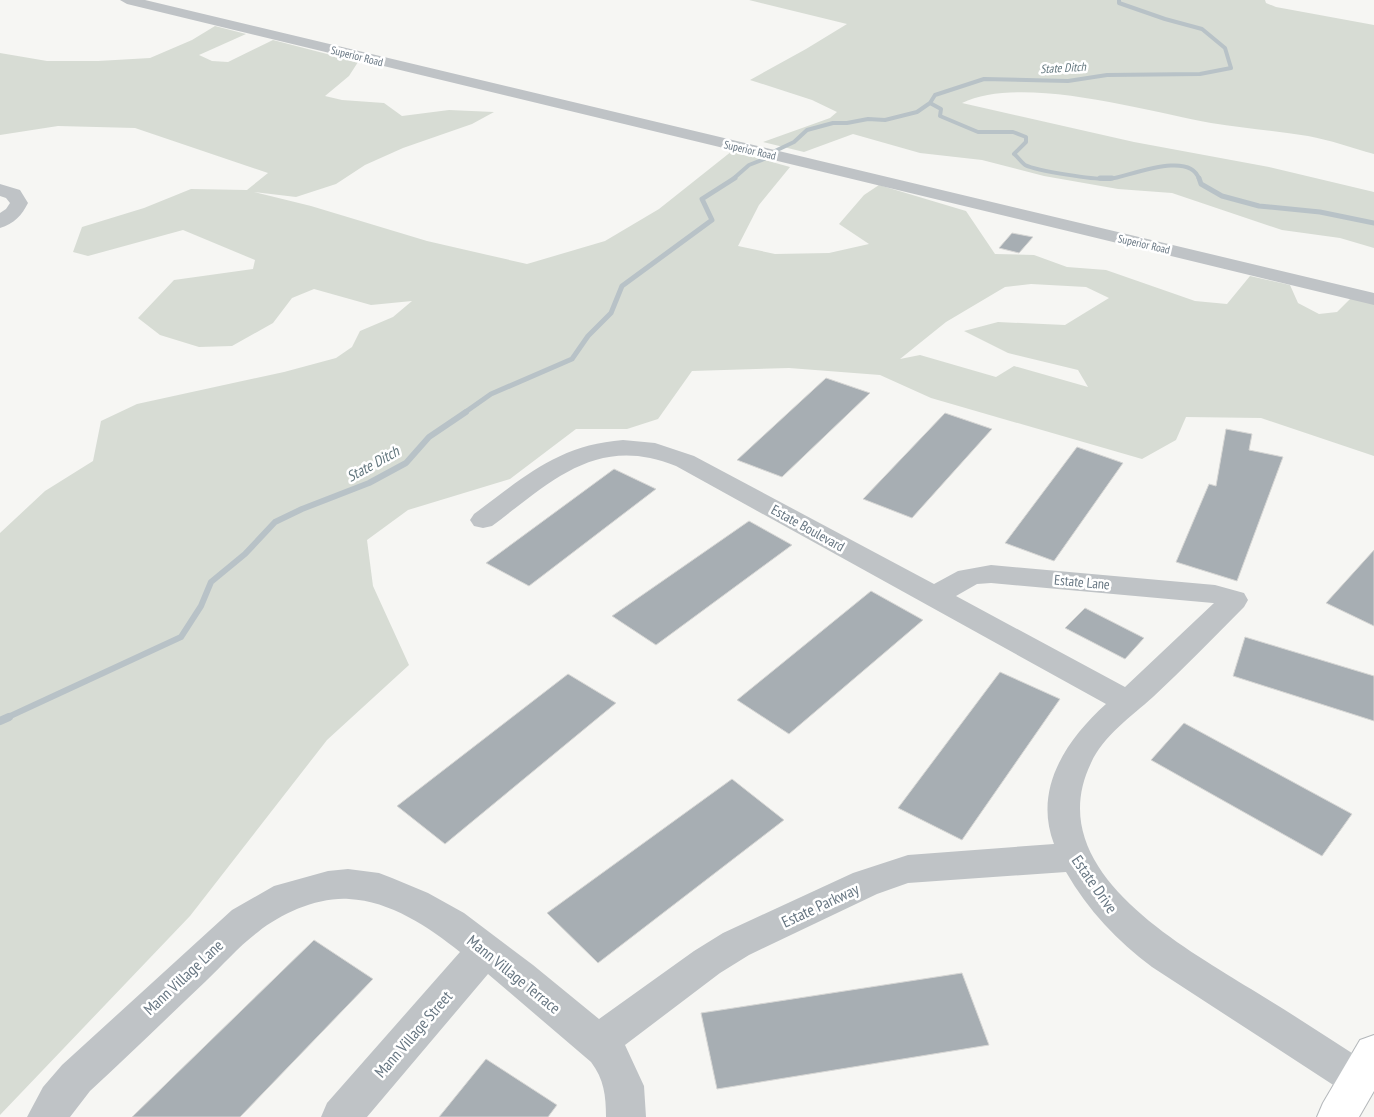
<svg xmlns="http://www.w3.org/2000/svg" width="1374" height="1117" viewBox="0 0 1374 1117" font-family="'PT Sans Narrow',sans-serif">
<rect width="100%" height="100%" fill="#f6f6f3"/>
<path fill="#d7dcd4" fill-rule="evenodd" d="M749 0H1265L1266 3 1276 7 1374 25V154C1352 148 1330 140 1308 136 1276 131 1243 128 1211 123 1146 111 1021 74 962 103L1134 142 1269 167 1374 192V248L1340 238 1282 230 1172 193 1118 189 1044 176 982 160 920 153 853 134 804 152 763 142 830 118 837 112 812 100 750 80 806 49 847 24Z
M215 26 246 34 199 55 212 61 228 62 273 40 358 62 349 76 325 96 342 100 384 103 402 116 449 110 494 112 472 124 403 148 365 165 336 184 296 197 254 192 311 206 427 241 527 264 605 241 659 209 732 151 790 167 759 205 738 246 775 254 829 253 869 244 839 224 864 195 879 185 966 211 995 254 1034 255 1067 267 1106 270 1195 301 1227 304 1250 276 1290 285 1298 303 1319 314 1337 312 1351 298 1374 304V456L1261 418 1186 417 1176 440 1142 459 931 398 880 375 789 368 692 371 658 419 627 429H576L510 479 408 510 367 540 373 586 409 665 327 740 190 916 0 1115V533L45 491 93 461 101 421 137 404 284 372 336 358 352 347 360 331 393 317 412 301 371 305 314 289 292 298 273 323 232 346 199 347 160 335 138 318 174 280 253 269 255 260 183 230 88 256 73 252 82 227 144 208 191 189 247 190 268 173 135 128 58 126 0 135V53L47 61H98L150 58 192 40ZM1031 284 1086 287 1109 298 1065 325 998 322 964 331 1008 353 1078 370 1088 387 1014 366 996 377 920 355 900 359 946 322 1005 287Z"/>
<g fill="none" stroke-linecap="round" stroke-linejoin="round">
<path stroke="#b8c2c7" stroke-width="4" d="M930 103 941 109 940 116 978 132H1013L1026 137V142L1014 154C1018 157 1021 162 1025 165 1037 171 1096 180 1110 179 1130 176 1190 150 1199 179
M775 151 794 142 807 130 833 123H847L868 119 885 120 917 112 930 103 935 95 984 79 1068 81 1107 75 1200 74 1231 68 1225 48 1202 29 1165 19 1119 3V0
M733 179 749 165 764 159"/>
<path stroke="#b8c2c7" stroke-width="5" d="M1100 178H1112
M1199 178 1201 184 1222 196 1259 206 1320 212 1374 223
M464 413 491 394 572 359 588 336 611 313 622 286 712 220 702 199 735 178"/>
<path stroke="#b8c2c7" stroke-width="6" d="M6 718 181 637 201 606 211 582 245 554 275 522 302 509 369 483 406 463 429 437 466 412"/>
<path stroke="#b8c2c7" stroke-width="8" d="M0 721 9 717"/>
</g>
<path fill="#a7aeb3" stroke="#d7d7d5" d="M1012 233 1033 237 1019 253 999 248Z
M826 378 870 393 782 477 737 460Z
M945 413 992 429 912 518 863 499Z
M1226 429 1252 434 1249 450 1283 457 1237 581 1176 562 1209 484 1216 486Z
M1077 447 1123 463 1054 561 1005 543Z
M614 469 656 489 529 586 486 563Z
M749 521 792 545 656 645 612 616Z
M1374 550V626L1326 603Z
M871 591 923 620 789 734 737 700Z
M1085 608 1144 638 1125 659 1065 628Z
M1245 637 1374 676V721L1233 676Z
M1000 672 1060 699 962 840 898 808Z
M568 674 616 703 445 844 397 806Z
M1184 723 1352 814 1322 856 1151 760Z
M732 779 784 820 598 963 547 913Z
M314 940 373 979 240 1117H132Z
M962 973 989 1045 717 1089 701 1013Z
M486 1059 557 1105 548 1117H439Z"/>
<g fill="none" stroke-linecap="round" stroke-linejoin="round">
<g stroke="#b3b7ba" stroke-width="2">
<path id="major" d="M1374 1035V1091L1359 1117H1317L1323 1103 1360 1040Z"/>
</g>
<path fill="#bfc3c6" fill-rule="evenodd" d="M120 0H145L1374 293V305L127 4Z
M0 184 20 190 28 203C22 215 14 224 0 228V213L6 209 10 203 6 198 0 196Z
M623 440 655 443 694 456 934 584 958 571 991 565 1215 585 1244 593 1248 600 1244 607C1214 637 1184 668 1153 697 1132 716 1103 736 1091 763 1040 869 1179 944 1251 989 1292 1014 1332 1040 1372 1066L1374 1070 1372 1092 1358 1098 1344 1092 1152 967C1117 941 1088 910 1066 872L908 883 877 894 749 955 720 973 625 1045 644 1086 646 1117H606C606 1096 604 1079 591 1062L488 974 367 1117H321L327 1103 460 952C429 927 390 901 349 899 318 897 282 913 258 932 239 946 223 965 206 981 167 1018 129 1055 90 1091L70 1117H27L43 1087 62 1065 232 910 274 886 328 871 348 869 379 873 392 878 428 893 464 913 533 965 599 1019 694 951 723 933 853 873 908 855 1054 844C1033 789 1066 740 1106 704L676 466C597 434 552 481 492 526L483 528 474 526 470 520 474 514C524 477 558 445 623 440ZM991 583 1213 603H1214L1125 687 956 596 977 584Z"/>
<use href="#major" fill="#fff" fill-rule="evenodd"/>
</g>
<g text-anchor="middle" stroke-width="5" stroke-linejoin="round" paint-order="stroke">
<g font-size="11" fill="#677682" stroke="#fff">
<text transform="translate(357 56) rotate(14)" y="4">Superior Road</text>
<text transform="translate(750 150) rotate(13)" y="4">Superior Road</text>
<text transform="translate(1144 244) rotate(13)" y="4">Superior Road</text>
</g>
<g font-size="12" font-style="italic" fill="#63777e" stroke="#fff">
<text transform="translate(1063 68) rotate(-3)" y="4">State Ditch</text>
</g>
<g font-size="14" fill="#677682" stroke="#fff">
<text transform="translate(808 528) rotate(29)" y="5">Estate Boulevard</text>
<text transform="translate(1082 582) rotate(5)" y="5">Estate Lane</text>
</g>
<g font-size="15" font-style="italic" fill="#63777e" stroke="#fff">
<text transform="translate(373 464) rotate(-29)" y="5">State Ditch</text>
</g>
<g font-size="16" fill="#677682" stroke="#fff">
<text transform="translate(1095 884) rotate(55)" y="6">Estate Drive</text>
<text transform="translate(820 905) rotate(-25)" y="6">Estate Parkway</text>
<text transform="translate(514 974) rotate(39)" y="6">Mann Village Terrace</text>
<text transform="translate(183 977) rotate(-43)" y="6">Mann Village Lane</text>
<text transform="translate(413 1034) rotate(-49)" y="6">Mann Village Street</text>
</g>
</g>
</svg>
